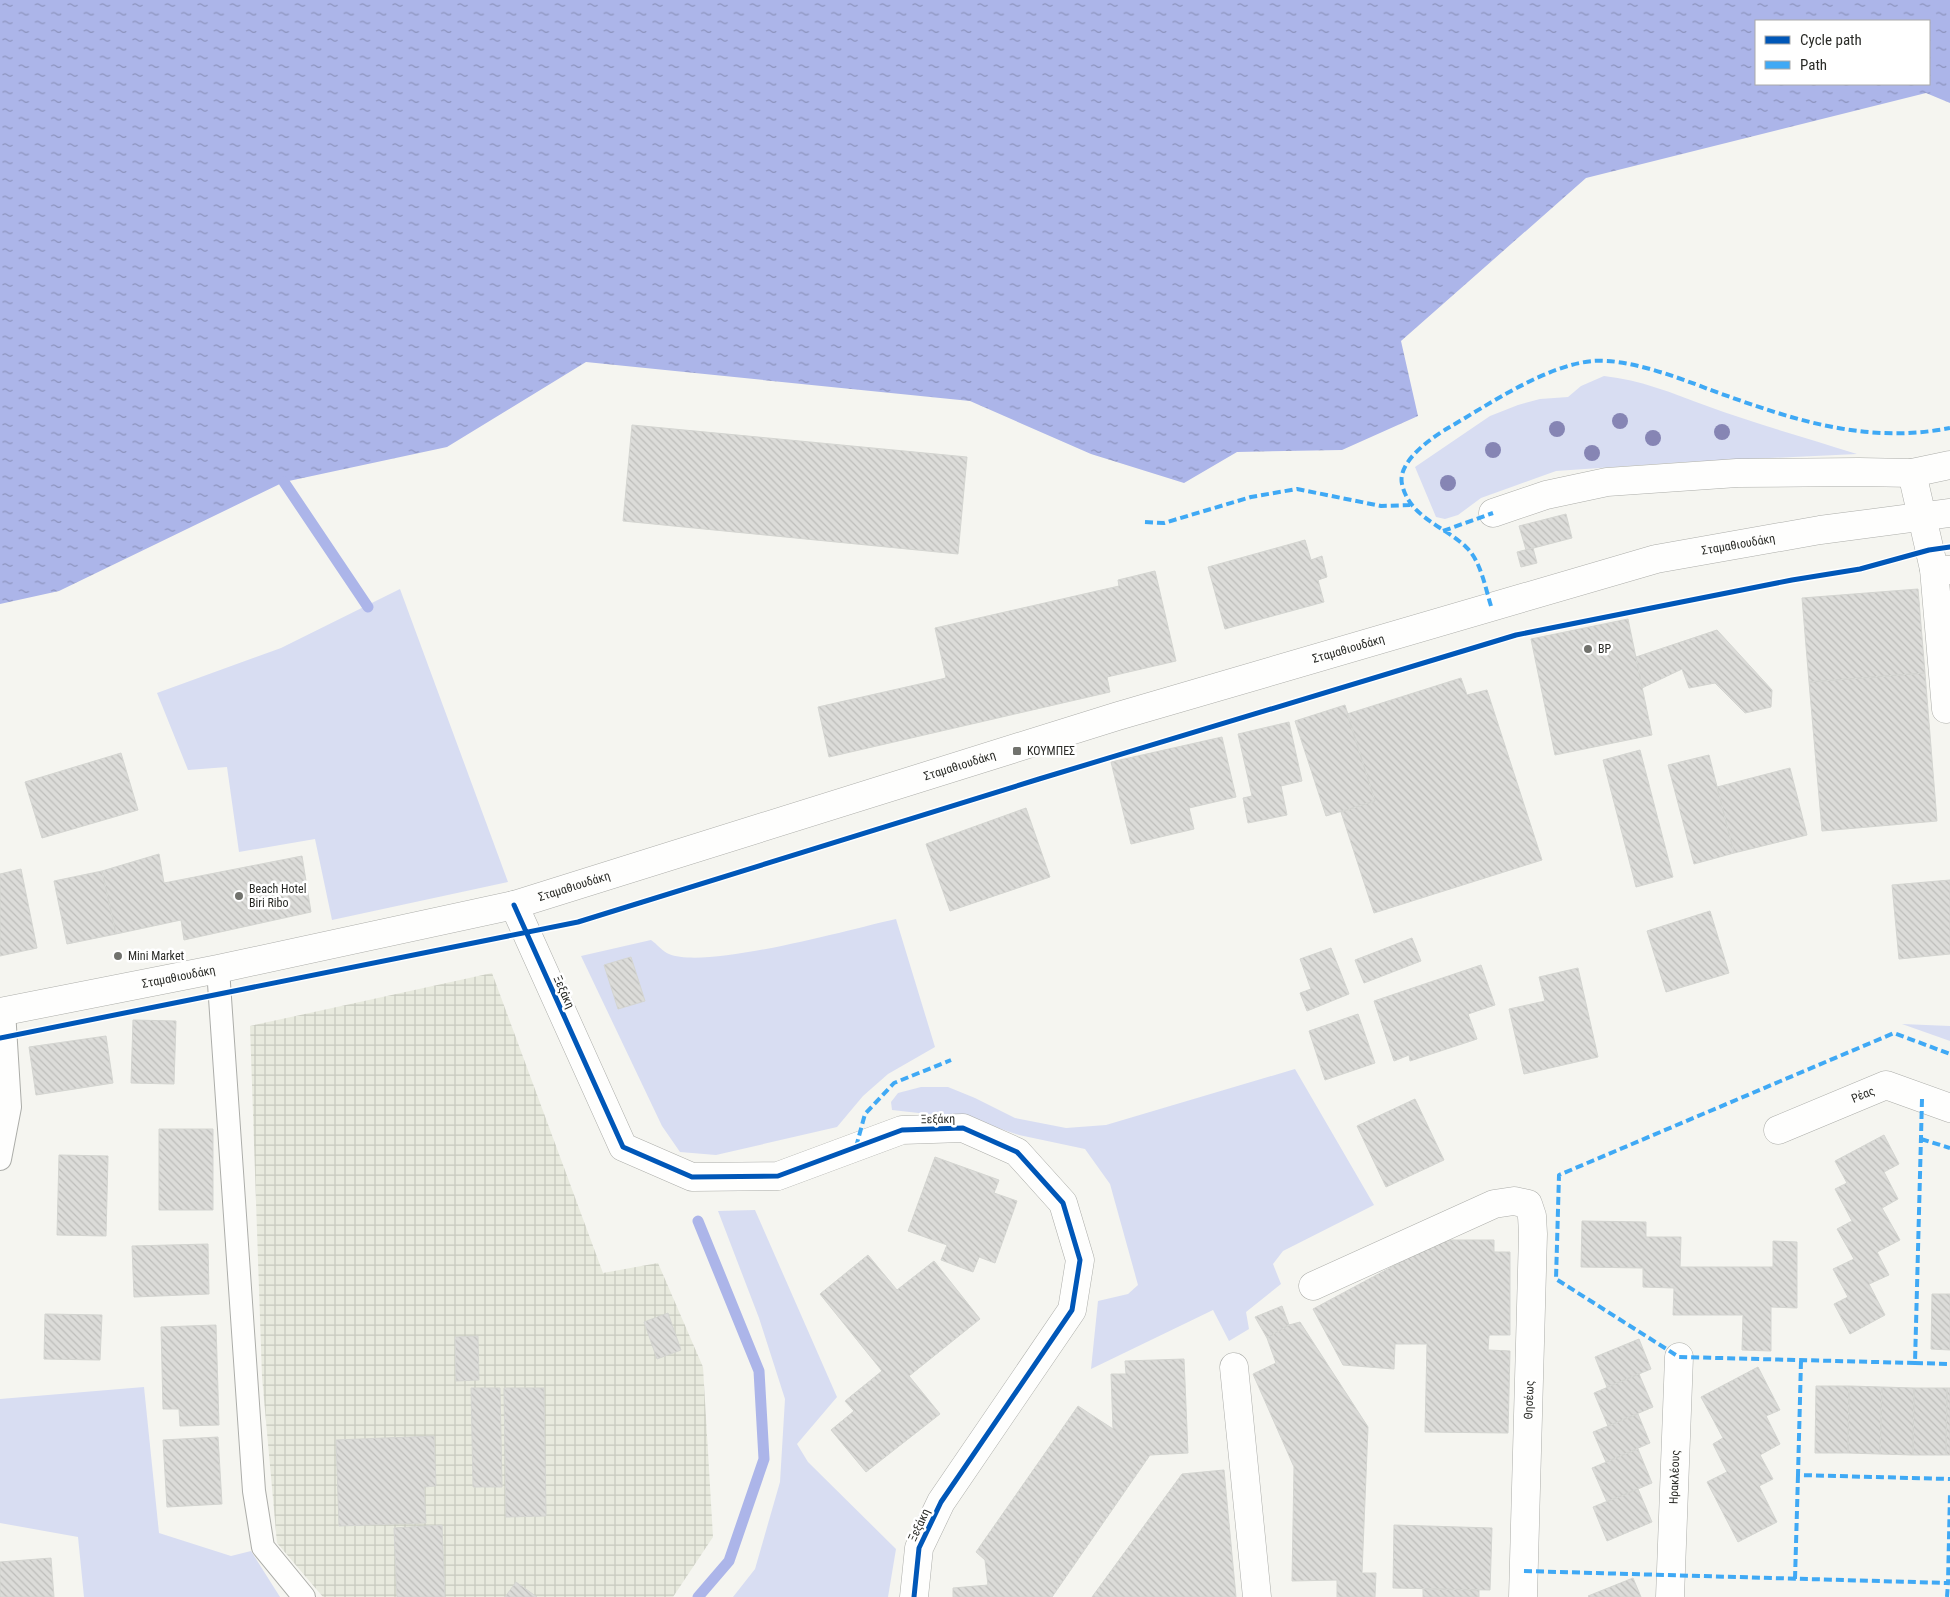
<svg xmlns="http://www.w3.org/2000/svg" width="1950" height="1597" viewBox="0 0 1950 1597" font-family="'Roboto Condensed',sans-serif">
<defs>
<pattern id="industrial-grid" width="8" height="8" patternUnits="userSpaceOnUse" patternTransform="scale(1.25)"><rect width="8" height="8" fill="#e8eade"/><path d="M0 4h8M4 0v8" fill="none" stroke="#c7c9be"/></pattern>
<pattern id="water-ripples" width="26" height="14" patternUnits="userSpaceOnUse" patternTransform="scale(1.25)"><rect width="26" height="14" fill="#acb5e9"/><path d="M2 4q2-2 4 0t4 0M15 11q2-2 4 0t4 0" fill="none" stroke="#8c93bd"/></pattern>
<pattern id="building-back-hatch" width="6" height="6" patternUnits="userSpaceOnUse" patternTransform="scale(1.25)"><rect width="6" height="6" fill="#dcdcd9"/><path d="M-1 5l2 2M0 0l6 6M5-1l2 2" fill="none" stroke="#bdbdba"/></pattern>
</defs>
<rect width="100%" height="100%" fill="#f5f5f0"/>
<path fill="url(#industrial-grid)" d="M492 973 603 1273 658 1263 703 1367 713 1537 673 1597H323L277 1543 262 1377 250 1026Z"/>
<path fill="#d8ddf2" d="M1604 376C1641 380 1672 393 1707 406 1756 424 1807 438 1857 454L1686 462 1556 471 1481 498 1458 515 1445 519 1436 517 1415 467 1490 416 1518 405 1540 399 1568 397 1581 386Z
M400 589 508 882 332 920 315 839 239 852 227 767 188 770 157 693 281 648Z
M896 919 935 1047 888 1074 863 1096 837 1127 716 1155 680 1152 662 1126 581 956 651 940C657 944 663 952 669 954 707 970 851 929 896 919Z
M1902 1024 1950 1026V1041Z
M1295 1069 1374 1205 1283 1251 1273 1264 1281 1284 1246 1312 1249 1329 1229 1341 1213 1310 1091 1369 1098 1301 1128 1294 1138 1285 1110 1184 1085 1149 1019 1135 972 1119 892 1110 891 1102 898 1093 921 1087H948L975 1098 1015 1118 1066 1128 1106 1125Z
M755 1210 837 1397 797 1444 808 1462 896 1549 888 1597H733L755 1569 780 1482 785 1399 759 1318 718 1211Z
M144 1387 159 1533 231 1556 251 1551 280 1597H84L78 1537 0 1523V1399Z"/>
<path fill="url(#water-ripples)" fill-rule="evenodd" d="M0 0H1950V103L1926 93 1586 178 1401 341 1418 416 1342 450 1237 452 1184 483 1091 454 970 401 586 362 447 447 284 482 59 591 0 604ZM1756 21H1929V84H1756Z"/>
<g fill="none" stroke-linecap="round" stroke-linejoin="round">
<path stroke="#acb5e9" stroke-width="11" d="M284 482 368 607
M698 1221 759 1371 764 1459 729 1561 698 1597"/>
</g>
<path fill="url(#building-back-hatch)" stroke="#d4d5d1" d="M632 425 967 457 958 554 623 521Z
M1566 514 1572 538 1526 550 1519 526Z
M1305 540 1311 560 1322 556 1327 577 1318 580 1324 602 1225 629 1208 567Z
M1533 548 1537 563 1521 567 1517 552Z
M1155 571 1176 661 1107 677 1110 692 829 757 818 707 946 678 935 628 1119 586 1118 580Z
M1918 589 1925 673 1809 682 1802 598Z
M1628 619 1652 735 1555 755 1531 639Z
M1717 630 1772 690 1771 707 1745 713 1715 683 1689 688 1682 669 1642 688 1636 657Z
M1925 673 1937 821 1822 831 1809 682Z
M1461 678 1467 695 1487 690 1542 860 1374 913 1341 812 1375 801 1347 714Z
M1345 705 1375 801 1326 816 1295 721Z
M1289 722 1302 781 1281 786 1287 815 1248 823 1243 798 1252 796 1238 734Z
M1222 737 1236 797 1189 808 1194 829 1131 844 1111 762Z
M1640 750 1673 877 1636 887 1603 760Z
M121 753 138 810 42 838 25 782Z
M1709 755 1734 853 1694 864 1668 765Z
M1790 768 1807 835 1734 853 1717 787Z
M1026 808 1050 877 950 911 926 844Z
M159 854 164 883 302 856 311 912 184 940 181 920 116 934 102 871Z
M21 869 37 948 0 956V874Z
M102 871 116 934 67 944 54 881Z
M1950 880V954L1899 959 1892 885Z
M1710 911 1729 973 1666 992 1647 931Z
M1412 938 1421 961 1364 983 1355 960Z
M1331 948 1349 994 1307 1011 1300 993 1311 989 1300 959Z
M631 957 645 1001 618 1009 604 965Z
M1481 965 1495 1005 1468 1014 1477 1039 1410 1061 1409 1055 1394 1061 1374 1001Z
M1578 968 1598 1057 1524 1074 1509 1009 1545 1001 1539 977Z
M1358 1014 1375 1063 1325 1080 1309 1031Z
M133 1020 176 1021 174 1084 131 1083Z
M106 1036 113 1083 36 1095 29 1047Z
M1415 1099 1444 1160 1386 1187 1357 1126Z
M159 1129H213V1210H159Z
M1884 1135 1899 1164 1884 1172 1898 1199 1882 1208 1900 1240 1877 1252 1889 1275 1869 1284 1885 1315 1850 1334 1834 1304 1848 1297 1833 1269 1854 1259 1837 1229 1852 1221 1835 1189 1847 1183 1835 1161Z
M59 1155 108 1156 106 1236 57 1235Z
M935 1157 999 1180 994 1193 1017 1201 995 1263 979 1257 973 1272 941 1260 947 1245 908 1231Z
M1582 1221 1646 1222V1237H1681L1680 1267H1773V1241L1797 1242V1308L1771 1307V1351L1742 1350 1743 1315H1673L1674 1288 1643 1287V1268L1581 1267Z
M1442 1240H1494V1252H1510V1335H1489L1488 1350 1510 1351 1508 1433 1425 1432 1427 1344H1395L1394 1369 1343 1365 1313 1309Z
M208 1244 209 1294 134 1297 132 1246Z
M868 1255 897 1290 934 1261 980 1319 909 1376 940 1414 866 1472 831 1430 854 1411 845 1401 882 1371 820 1294Z
M1932 1294H1950V1350L1931 1349Z
M1282 1306 1289 1325 1267 1338 1255 1317Z
M668 1313 681 1350 657 1359 644 1322Z
M45 1314 102 1315 100 1360 44 1359Z
M1300 1322 1368 1427 1362 1573H1376L1375 1597H1337V1580L1292 1581 1294 1467 1253 1374 1276 1363 1267 1338 1289 1325Z
M216 1325 219 1425 180 1426 179 1409H163L161 1327Z
M478 1336 479 1380 456 1381 455 1337Z
M1639 1339 1651 1369 1607 1387 1595 1357Z
M1184 1359 1188 1453 1150 1455 1052 1597H953V1588L988 1585 985 1560 976 1552 1078 1406 1113 1429 1111 1374H1126L1125 1361Z
M1758 1367 1780 1410 1766 1416 1780 1444 1760 1455 1773 1479 1759 1486 1777 1522 1738 1542 1707 1482 1727 1472 1713 1444 1723 1438 1701 1397Z
M1639 1374 1653 1407 1608 1426 1594 1393Z
M1816 1386H1849L1848 1453H1815Z
M1849 1386 1882 1387 1880 1454 1848 1453Z
M1882 1387 1914 1388 1913 1455 1880 1454Z
M471 1388H500L502 1487H473Z
M504 1388H544L546 1516 506 1517Z
M1914 1388H1947L1946 1455H1913Z
M1947 1388H1950V1455H1946Z
M1638 1414 1650 1443 1606 1462 1593 1432Z
M434 1436 436 1486 424 1487 426 1523 339 1526 336 1440Z
M218 1437 222 1504 167 1507 163 1440Z
M1638 1449 1652 1483 1607 1502 1592 1468Z
M1224 1470 1236 1597H1092L1182 1474Z
M1638 1489 1652 1522 1607 1541 1593 1507Z
M442 1525 445 1597H397L394 1528Z
M1394 1525 1492 1528 1490 1590 1393 1588Z
M51 1558 54 1597H0V1562Z
M1633 1578 1641 1597H1589L1588 1596Z
M516 1582 537 1597H505Z
M1423 1589 1479 1590V1597H1423Z"/>
<g fill="none" stroke-linecap="round" stroke-linejoin="round">
<g stroke="#acada9" stroke-width="24">
<path id="lane" d="M218 969 254 1491 263 1547 304 1597
M0 1159 10 1107 4 1011"/>
</g>
<g stroke="#acada9" stroke-width="29">
<g id="street">
<path d="M1912 473 1934 569 1950 570"/>
<path d="M1493 513 1546 495 1607 482 1737 473 1859 472 1912 473 1950 465"/>
<path d="M1934 569 1946 709"/>
<path d="M514 905 623 1147 692 1177 778 1176 902 1130 963 1128 1017 1152 1063 1203 1080 1260 1072 1310 941 1502 919 1548 914 1597"/>
<path id="s1" d="M1778 1130 1886 1085 1950 1108"/>
<path d="M1313 1286 1494 1204 1514 1201 1528 1204 1532 1216 1533 1234 1523 1597"/>
<path d="M1234 1367 1257 1597"/>
<path id="s2" d="M1670 1597 1679 1357"/>
</g>
</g>
<g stroke="#acada9" stroke-width="29">
<g id="primary">
<path id="s3" d="M0 1012 218 969 514 905 1118 716 1656 559 1820 530 1950 513"/>
</g>
</g>
<use href="#lane" stroke="#fefefd" stroke-width="22"/>
<use href="#street" stroke="#fefefd" stroke-width="28"/>
<use href="#primary" stroke="#fefefd" stroke-width="28"/>
<path stroke="#3fa9f5" stroke-width="4" stroke-dasharray="8 4" stroke-linecap="butt" d="M1145 522 1164 523 1251 497 1297 489 1381 506 1410 505
M1443 531 1493 513
M1491 606C1485 587 1481 561 1466 547 1444 526 1409 517 1402 484 1397 462 1431 438 1448 428 1488 405 1546 365 1593 361 1626 358 1677 377 1708 389 1788 418 1863 445 1950 428
M1922 1099 1915 1363 1679 1357 1556 1279 1559 1175 1894 1033 1950 1054
M1921 1139 1950 1148
M856 1147 865 1114 894 1083 951 1060
M1801 1361 1798 1475 1950 1479
M1915 1363 1950 1364
M1524 1571 1948 1583 1950 1493
M1795 1579 1798 1475
M1947 1597 1948 1583"/>
<g stroke="#fff" stroke-width="8">
<path id="cycleway" d="M514 905 623 1147 692 1177 778 1176 902 1130 963 1128 1017 1152 1063 1203 1080 1260 1072 1310 941 1502 919 1548 914 1597
M0 1038 578 922 1039 779 1516 635 1792 580 1860 569 1929 550 1950 547"/>
</g>
<use href="#cycleway" stroke="#0057b8" stroke-width="5"/>
</g>
<g fill="#8685b4">
<circle cx="1620" cy="421" r="8"/>
<circle cx="1557" cy="429" r="8"/>
<circle cx="1722" cy="432" r="8"/>
<circle cx="1653" cy="438" r="8"/>
<circle cx="1493" cy="450" r="8"/>
<circle cx="1592" cy="453" r="8"/>
<circle cx="1448" cy="483" r="8"/>
</g>
<g fill="#71726d" stroke="#fff" stroke-width="2">
<circle cx="1588" cy="649" r="5"/>
<rect x="1012" y="746" width="10" height="10" rx="2.5"/>
<circle cx="239" cy="896" r="5"/>
<circle cx="118" cy="956" r="5"/>
</g>
<g text-anchor="middle" stroke-width="5" stroke-linejoin="round" paint-order="stroke">
<g font-size="12" fill="#2a2b27" stroke="#fff">
<text dy="4" stroke="none"><textPath href="#s3" startOffset="1802">Σταμαθιουδάκη</textPath></text>
<text dy="4" stroke="none"><textPath href="#s3" startOffset="1398">Σταμαθιουδάκη</textPath></text>
<text dy="4" stroke="none"><textPath href="#s3" startOffset="992">Σταμαθιουδάκη</textPath></text>
<text dy="4" stroke="none"><textPath href="#s3" startOffset="588">Σταμαθιουδάκη</textPath></text>
<text dy="4" stroke="none"><textPath href="#s3" startOffset="182">Σταμαθιουδάκη</textPath></text>
<text transform="translate(564 992) rotate(66)" y="4">Ξεξάκη</text>
<text dy="4" stroke="none"><textPath href="#s1" startOffset="92">Ρέας</textPath></text>
<text transform="translate(938 1119) rotate(-1)" y="4">Ξεξάκη</text>
<text transform="translate(1529 1400) rotate(-88)" y="4">Θησέως</text>
<text dy="4" stroke="none"><textPath href="#s2" startOffset="120">Ηρακλέους</textPath></text>
<text transform="translate(919 1525) rotate(-65)" y="4">Ξεξάκη</text>
</g>
<g font-size="12" fill="#2a2b27" stroke="#fff" text-anchor="start">
<text x="1598" y="653">BP</text>
<text x="1027" y="755">ΚΟΥΜΠΕΣ</text>
<text x="249" y="893">Beach Hotel<tspan x="249" dy="14">Biri Ribo</tspan></text>
<text x="128" y="960">Mini Market</text>
</g>
</g>
<rect x="1755" y="20" width="175" height="65" fill="#ffffff" stroke="#aaaaa9"/>
<rect x="1765" y="36" width="25" height="8" fill="#0057b8" stroke="#aaaaa9"/>
<text x="1800" y="45" font-size="15" fill="#2a2b27">Cycle path</text>
<rect x="1765" y="61" width="25" height="8" fill="#3fa9f5" stroke="#aaaaa9"/>
<text x="1800" y="70" font-size="15" fill="#2a2b27">Path</text>
</svg>
